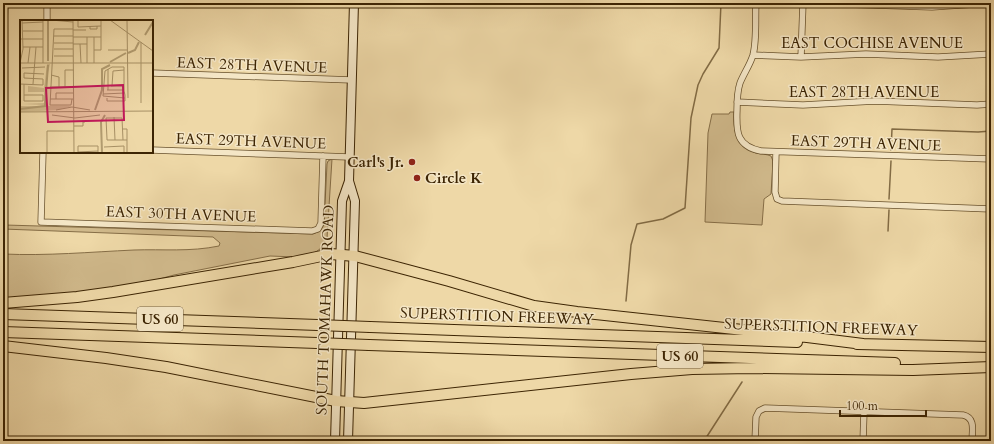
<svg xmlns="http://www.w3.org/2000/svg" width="994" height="444" viewBox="0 0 994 444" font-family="Cardo,serif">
<rect width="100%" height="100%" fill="#eed8a7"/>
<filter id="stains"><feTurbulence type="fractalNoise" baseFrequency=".005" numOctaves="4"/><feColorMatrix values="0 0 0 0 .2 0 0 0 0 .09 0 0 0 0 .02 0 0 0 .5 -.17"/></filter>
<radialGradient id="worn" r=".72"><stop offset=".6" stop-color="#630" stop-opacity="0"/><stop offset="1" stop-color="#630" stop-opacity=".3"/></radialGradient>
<path fill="#d0b98b" stroke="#866e47" d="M3 3H8L3 138Z
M730 112H734C733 130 736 149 756 153 761 154 766 154 771 156L773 161 771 194 764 199 762 225 705 222 708 133 712 114H729Z
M332 159 327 238 320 249 314 253 296 257 270 256 174 275 141 284 99 290 3 299V254C47 256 90 252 134 250 163 249 190 252 219 246L220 243 213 237 3 229V193H6L5 225 313 234 320 231 324 225 327 164 328 161Z"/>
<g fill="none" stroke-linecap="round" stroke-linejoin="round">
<path stroke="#826b44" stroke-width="1.5" d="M891 150 892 129 978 132 991 131
M889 199 891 161
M888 231 889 210
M626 301 631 245 637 224 663 219 685 208 691 118 698 85 703 74 719 48 721 3
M704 441 742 382"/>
<g stroke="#68512c" stroke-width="7">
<path id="street" d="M756 3C755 18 757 40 753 55 750 65 744 73 740 83 737 92 737 101 737 110 736 133 737 146 761 151L991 159
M810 3 932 7 991 3
M47 21V3
M753 55 801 57 866 54 938 57 991 54
M801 57 803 3
M152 73 352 80
M737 102 803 105 875 101 977 105 991 104
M152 150 349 157
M43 152 41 222 312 231 318 229 321 223 323 156
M776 152 775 192 777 199 782 201 991 209
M755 441 756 417 759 411 765 408 963 415C976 418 972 431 972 441
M863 441 864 412"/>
</g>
<g stroke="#3c2403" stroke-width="10">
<path id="secondary" d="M335 441 342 201 349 181
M348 441 355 201 349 181 354 3"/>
</g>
<g stroke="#3c2403" stroke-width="12">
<path id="highway" d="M3 303 77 297 113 292 293 262 331 254 355 256 449 281 534 306 577 312 807 337 863 344
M3 314 318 325
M370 327 797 342
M3 332 317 343
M857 344 991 347
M369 345 895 363
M3 346 106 358 166 367 336 401 364 403 631 374 692 369 752 368 913 370 991 367"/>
</g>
<use href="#street" stroke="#f4e6c6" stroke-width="5.5"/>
<use href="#secondary" stroke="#f4e6c6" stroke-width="8"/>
<use href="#highway" stroke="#eed8a7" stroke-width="10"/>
<g stroke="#3c2403" stroke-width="12" stroke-linecap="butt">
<path id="highway-bridge" d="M318 325 370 327
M317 343 369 345"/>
</g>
<use href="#highway-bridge" stroke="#eed8a7" stroke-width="10"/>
</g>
<g fill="#8f2418" stroke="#f4e6c6" stroke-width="1.5">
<circle cx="412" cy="162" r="4"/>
<circle cx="417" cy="178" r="4"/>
</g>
<g text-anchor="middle" stroke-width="3" stroke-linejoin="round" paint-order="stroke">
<g fill="#f4e6c6" stroke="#735e3e" stroke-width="1">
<rect x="137" y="307" width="46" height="24" rx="3"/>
<rect x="657" y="344" width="46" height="24" rx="3"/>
</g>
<g font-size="14" font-weight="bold" fill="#3c2403">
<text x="160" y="324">US 60</text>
<text x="680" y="361">US 60</text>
</g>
<g font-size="15" fill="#3c2403" stroke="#f4e6c6">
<text x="872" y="48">EAST COCHISE AVENUE</text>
<text transform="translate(252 65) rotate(2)" y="5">EAST 28TH AVENUE</text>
<text x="864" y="97">EAST 28TH AVENUE</text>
<text transform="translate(251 141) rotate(2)" y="5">EAST 29TH AVENUE</text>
<text transform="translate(866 143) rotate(2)" y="5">EAST 29TH AVENUE</text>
<text transform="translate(181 214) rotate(2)" y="5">EAST 30TH AVENUE</text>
<text transform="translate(325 310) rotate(-88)" y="5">SOUTH TOMAHAWK ROAD</text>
<text transform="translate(497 316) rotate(2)" y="5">SUPERSTITION FREEWAY</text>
<text transform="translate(821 327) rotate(2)" y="5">SUPERSTITION FREEWAY</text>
</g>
<g font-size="15" font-weight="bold" fill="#3c2403" stroke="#f4e6c6" text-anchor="end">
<text x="404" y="167">Carl's Jr.</text>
<text x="425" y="183" text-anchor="start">Circle K</text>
</g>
</g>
<g transform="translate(20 20)">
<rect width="133" height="133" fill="#eed8a7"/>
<path d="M27 44H30L27 57V85L52 86 38 90 0 92V86H44L2 84 24 83V72H8V66L24 68Z" fill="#d0b98b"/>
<path fill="none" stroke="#b19b6f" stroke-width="2" d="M125 15 133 2M108 33 115 30 119 22M28 41V0M90 42 106 33M0 89 25 86 28 45M75 90 82 70V49L90 45M0 95V133M82 133 81 102 85 95"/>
<path fill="none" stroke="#a79065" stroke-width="1" d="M23 0V43M31 0 53 2M53 0 54 133M58 0V7L81 6M90 0 133 31M107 0 108 78M2 3 23 2M70 6V9H77V6M53 10H66M3 11H23M34 16H53M53 17H81M74 17V43M0 19H23M34 23H53M53 24H67M60 24 61 43M3 27H23M34 29H53M74 30H81V0M88 30H107M34 36H53M0 43 3 29 2 0M0 43H54M8 43 10 27M54 43H133M67 43V17M2 48 25 47M88 49V70M31 55 39 57V67M0 64 23 65V59L4 58V53L24 54M4 64V81H23V75H4M13 64 16 27M91 66H104M92 66 93 51 104 50M30 67H54M45 67V50H54M87 70H104M83 74 105 73M87 78V81H105V75L104 71V47H92L85 51 83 76 105 78M30 79H53M36 79V73H54M52 79 51 85H30L34 9H53M121 83V22M36 90 52 87 70 90M0 92 133 91M32 95 55 98 80 95M94 97 95 120M54 106H63V102H65M102 109H107V133M103 120 102 98H86L87 119V120H107M84 127 104 126V133M58 132 78 131M27 133V111H54M58 133V126H78V133"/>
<path fill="#c2185b" fill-opacity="0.15" stroke="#c2185b" stroke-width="2" d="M103 65 104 100 28 102 26 68Z"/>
<rect width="133" height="133" fill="none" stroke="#3c2403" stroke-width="2"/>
</g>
<rect width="994" height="444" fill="none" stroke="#eed8a7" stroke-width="16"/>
<rect x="4" y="4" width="986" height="436" fill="none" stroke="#3c2403" stroke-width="2"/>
<rect x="8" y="8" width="978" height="428" fill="none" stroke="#3c2403"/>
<path d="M840 410v6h86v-6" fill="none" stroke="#3c2403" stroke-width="2"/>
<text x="846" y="410" font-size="12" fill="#3c2403" stroke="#f4e6c6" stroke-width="3" paint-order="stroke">100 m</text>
<rect width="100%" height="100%" filter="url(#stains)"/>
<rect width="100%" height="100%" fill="url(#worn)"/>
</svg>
